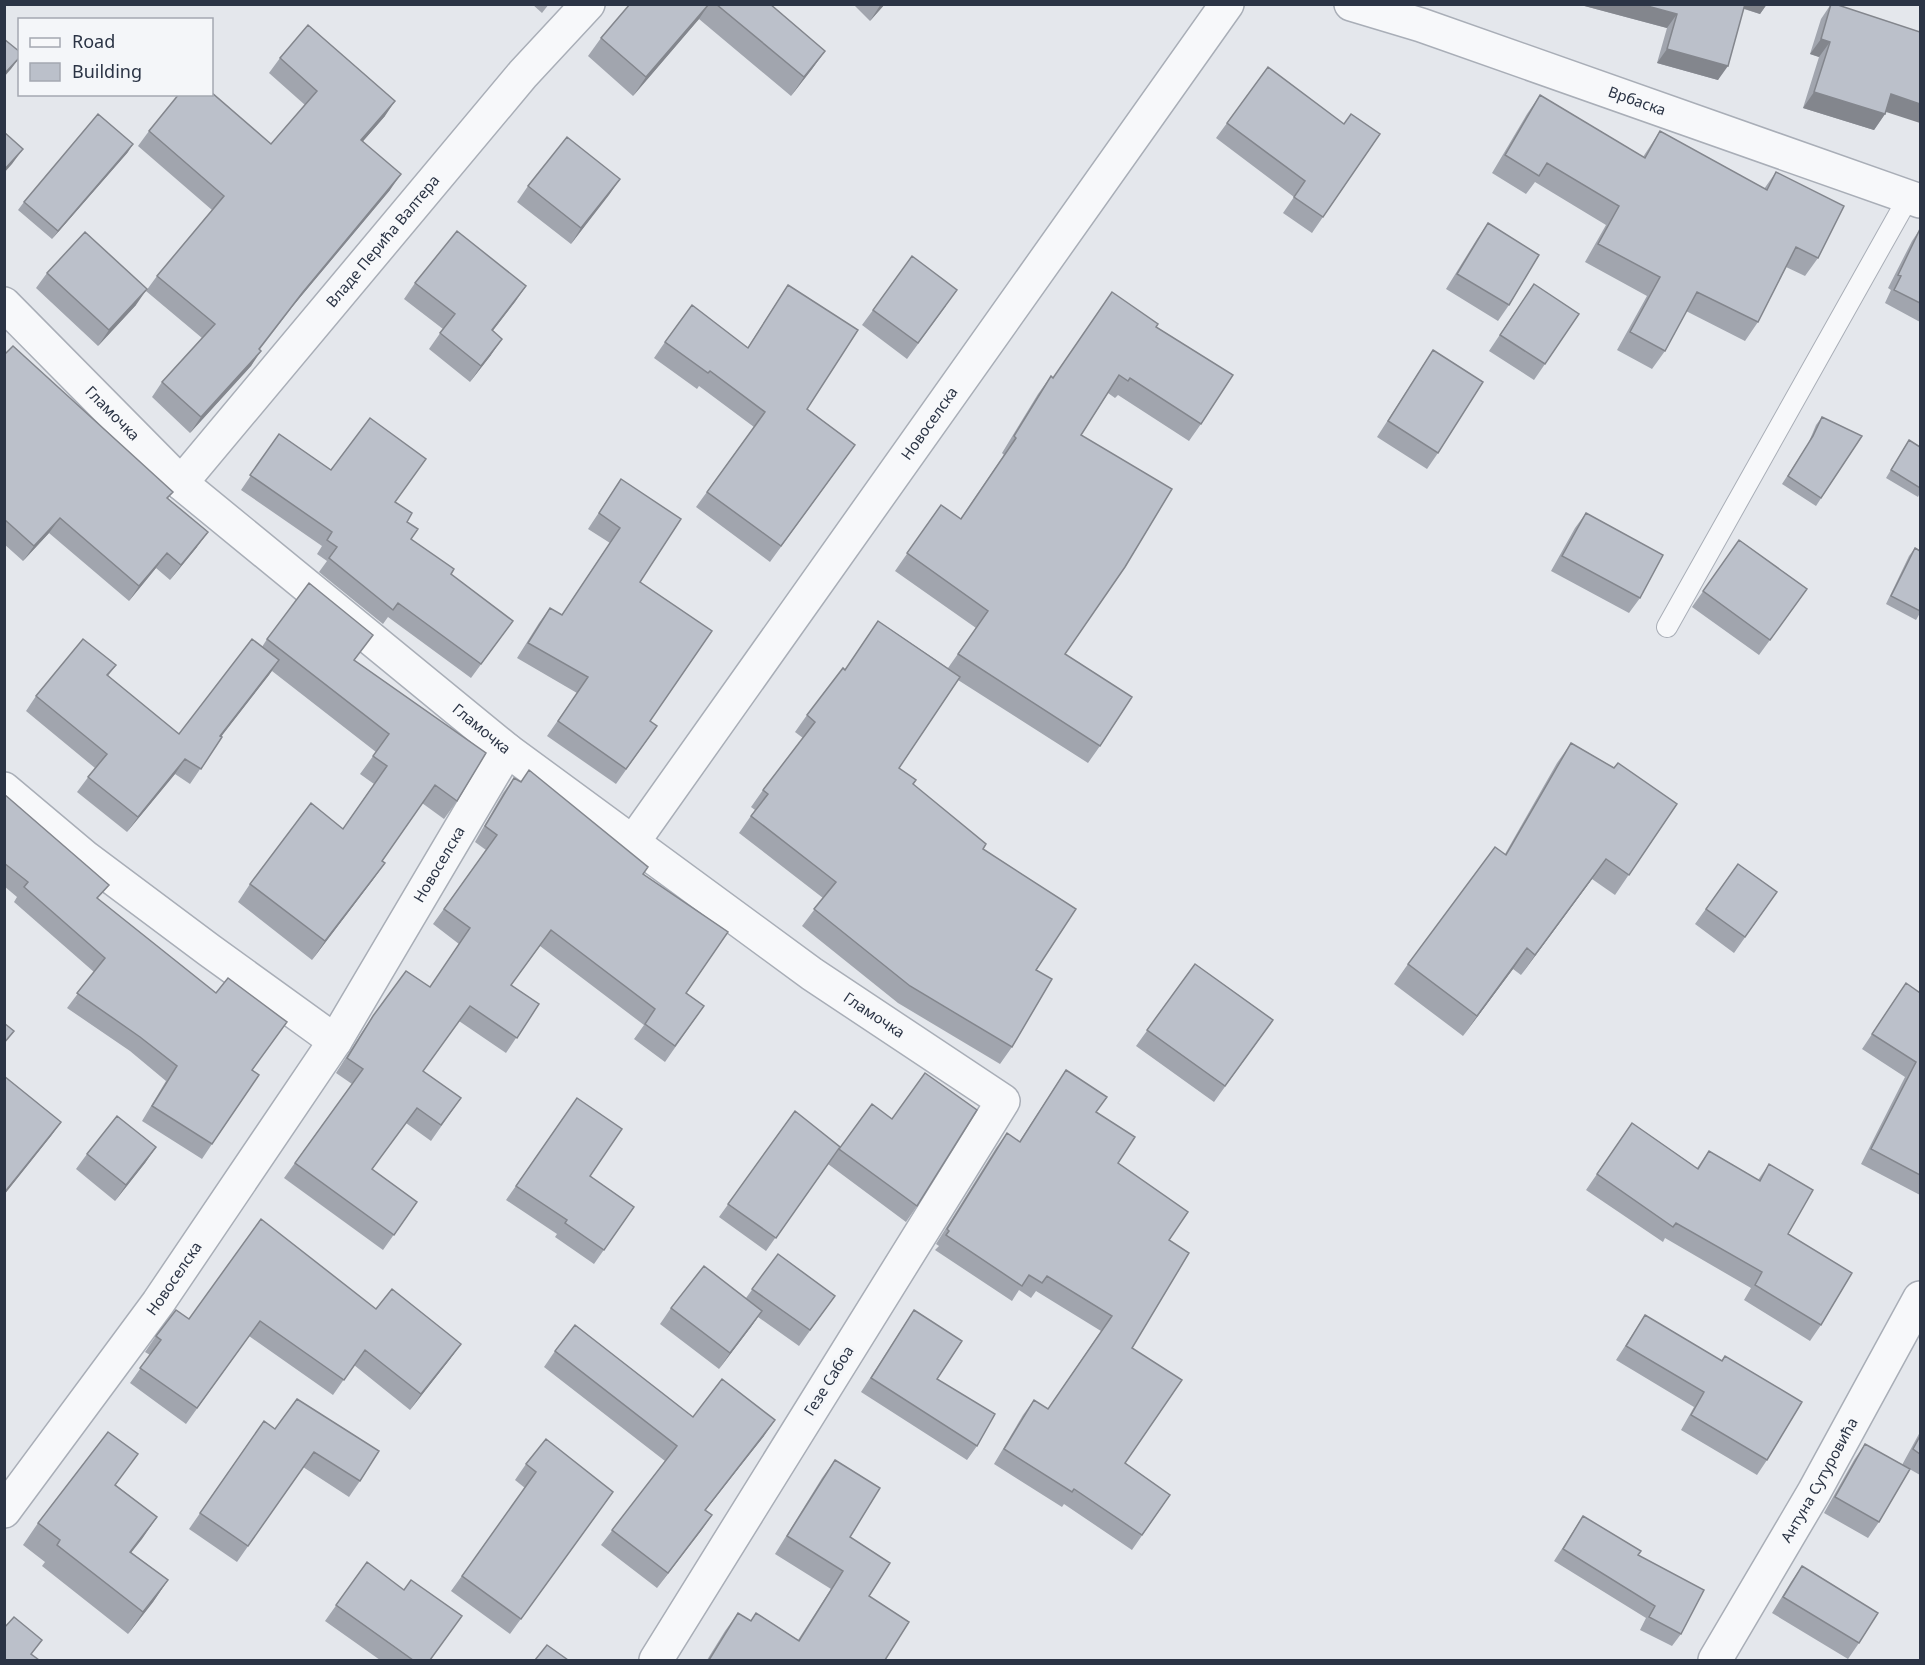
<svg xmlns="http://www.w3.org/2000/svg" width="1925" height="1665" viewBox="0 0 1925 1665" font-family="'Noto Sans',sans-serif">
<rect width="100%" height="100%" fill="#e4e7ec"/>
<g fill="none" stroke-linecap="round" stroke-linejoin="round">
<g stroke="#a9aeb7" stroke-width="22">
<path id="service" d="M1667 627 1908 198"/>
</g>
<g stroke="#a9aeb7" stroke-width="36">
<g id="minor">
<path id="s1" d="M1351 4 1421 25 1920 201"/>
<path id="s2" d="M4 304 181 483 507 750 812 974 1003 1101 656 1660"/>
<path id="s3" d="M181 483 523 74 588 4"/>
<path d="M4 789 86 858 209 950 335 1041"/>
<path id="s4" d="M633 842 1227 4"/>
<path id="s5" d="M4 1511 158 1303 335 1041 507 750"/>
<path id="s6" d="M1715 1660 1814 1492 1920 1298"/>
</g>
</g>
<use href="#service" stroke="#f7f8fa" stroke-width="20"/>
<use href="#minor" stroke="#f7f8fa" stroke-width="33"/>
</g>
<path fill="#a1a5ae" d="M532 4H549L542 13Z
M630 4H770L825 51 812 69 791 96 699 19 633 96 588 56 601 38Z
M853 4H885L870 21Z
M1577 4H1767L1760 14 1744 9 1718 80 1657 63 1667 28Z
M1831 4 1885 114 1874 130 1803 108 1819 57 1810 54 1821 19Z
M280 58 385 116 363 141 390 190 292 307 260 349 251 366 190 433 152 397 162 382 202 338 146 291 157 276 212 210 138 146 149 131 271 144 305 105 269 73Z
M1540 95 1643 157 1660 131 1764 189 1776 172 1818 258 1805 276 1786 267 1758 322 1745 341 1686 311 1665 351 1652 369 1617 350 1647 296 1585 262 1606 225 1535 182 1526 194 1492 173 1527 114Z
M1227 123 1344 124 1380 134 1312 233 1283 213 1294 197 1216 138Z
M128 152 52 239 18 210 24 202Z
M620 179 571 244 517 202 528 186Z
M1488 223 1509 305 1498 321 1446 289 1477 239Z
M1920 229V322L1885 303 1891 290 1888 288 1912 241Z
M47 273 136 305 98 346 36 288Z
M415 283 526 286 492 331 491 355 470 382 429 349 443 329 404 299Z
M788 285 807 409 855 445 770 562 696 507 754 427 699 386 697 389 654 358 665 342 748 347Z
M1523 300 1545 364 1534 380 1489 351Z
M946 306 907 359 862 325 873 310Z
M1156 327 1201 424 1189 441 1118 395 1115 398 1108 393 1081 435 1065 654 1100 746 1088 763 958 680 899 768 913 784 983 849 1036 970 1012 1047 1000 1064 898 1003 802 926 823 898 739 833 755 810 751 807 763 790 803 738 795 732 807 715 845 670 878 621 948 668 976 628 895 571 941 505 960 519 1004 455 1002 453 1038 394 1051 376 1053 378Z
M1433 350 1438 453 1427 469 1377 437Z
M4 355 173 492 168 498 197 547 170 580 156 568 129 601 49 533 23 561 4 544Z
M1822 417 1862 436 1816 506 1782 484 1808 444 1816 425Z
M279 434 331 470 395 502 407 522 411 539 451 574 513 621 471 678 388 617 383 624 319 572 327 561 317 554 322 546 241 490Z
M1909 440 1920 447V493L1918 497 1886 478Z
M621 479 640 582 650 721 657 726 616 784 547 736 577 693 517 658 539 623 550 608 562 615 610 543 588 529Z
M1586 513 1640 598 1629 613 1551 571 1575 528Z
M1739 540 1807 589 1759 655 1692 607Z
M1915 548 1920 551V613L1916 620 1886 604 1909 556Z
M267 639 355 661 457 801 444 819 422 803 382 861 385 863 372 881 312 960 238 902 250 884 343 829 374 784 360 774 376 752 272 671 221 736 222 737 190 784 175 774 127 832 77 792 95 768 26 711 36 696 116 665 108 676 179 734 262 647Z
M1571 743 1677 804 1615 895 1592 879 1521 975 1513 969 1463 1036 1394 984 1408 964 1505 854 1557 763Z
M514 778 643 874 686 993 704 1006 665 1062 634 1039 644 1025 540 946 511 985 539 1004 506 1053 459 1021 423 1071 461 1098 431 1141 406 1123 372 1169 417 1202 383 1250 284 1178 352 1084 336 1073 362 1032 406 971 430 987 459 944 433 924 486 850 475 842 503 793Z
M4 794 252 1070 212 1144 202 1159 142 1121 166 1081 130 1051 67 1008 94 972 14 902 17 897 4 886Z
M1738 864 1777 892 1734 953 1695 924Z
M1195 964 1273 1020 1214 1102 1136 1046Z
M1920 993V1195L1861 1164 1905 1077 1862 1049 1896 998Z
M1066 1070 1096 1112 1118 1163 1169 1240 1132 1348 1125 1463 1170 1495 1132 1550 1064 1504 1062 1507 994 1464 1023 1415 1034 1400 1048 1409 1101 1331 1036 1291 1031 1298 1019 1290 1012 1301 935 1250 939 1246 936 1244 996 1148 1007 1133 1019 1142Z
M577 1098 590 1176 634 1207 594 1264 555 1237 557 1234 506 1200Z
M795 1111 840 1147 766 1251 719 1217Z
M1632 1123 1697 1168 1709 1151 1758 1180 1769 1164 1788 1234 1821 1325 1810 1341 1744 1300 1751 1288 1665 1238 1663 1242 1586 1190Z
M156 1147 145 1163 115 1201 76 1169 87 1154Z
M839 1149 917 1206 906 1222 828 1164Z
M778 1254 835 1296 799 1346 758 1317 719 1369 660 1324 671 1308 746 1298Z
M376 1309 461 1344 450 1359 410 1410 354 1365 333 1395 249 1336 186 1424 130 1383 150 1355 145 1352 156 1336 189 1319Z
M914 1310 937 1379 977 1446 967 1460 861 1392Z
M1645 1315 1722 1361 1725 1356 1767 1460 1757 1475 1681 1430 1694 1407 1616 1360Z
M555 1351 693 1417 764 1436 705 1510 712 1515 657 1588 601 1545 665 1461 544 1367Z
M297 1399 360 1481 349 1497 303 1467 237 1562 189 1529 264 1421 275 1429Z
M1920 1432V1475L1906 1467 1879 1522 1868 1538 1824 1513 1854 1460 1865 1444 1902 1465Z
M835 1460 850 1537 869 1596 885 1660H707L725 1631 738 1613 751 1621 756 1613 798 1640 831 1589 775 1554 822 1478Z
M526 1464 613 1492 510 1634 451 1591 525 1488 515 1480Z
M116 1485 157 1517 131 1552 168 1580 153 1602 128 1634 42 1566 45 1562 23 1545 38 1523Z
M1583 1516 1638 1555 1681 1634 1672 1646 1640 1630 1646 1618 1554 1561Z
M367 1562 431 1660H380L325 1621Z
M1802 1566 1859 1643 1848 1659 1772 1613 1791 1582Z"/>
<path fill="#83868d" d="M709 4 699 19 633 96 646 77Z
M881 4H885L870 21Z
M1577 4H1640L1677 14 1667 28Z
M1740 4H1767L1760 14 1739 7Z
M1821 39 1830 42 1819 57 1810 54Z
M1667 49 1728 66 1718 80 1657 63Z
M825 51 812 69 791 96 804 77Z
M20 57 11 69 4 77V74Z
M1814 92 1885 114 1874 130 1803 108Z
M1891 94 1920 104V123L1880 110Z
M395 101 385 116 351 155 361 140Z
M133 144 128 152 52 239 58 231Z
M23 149 12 164 4 173V170Z
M401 174 390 190 292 307 249 364 303 292Z
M620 179 609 195 571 244 581 228Z
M526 286 515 302 481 346 492 330Z
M147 289 136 305 98 346 109 330Z
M502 339 491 355 470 382 481 366Z
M261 351 251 366 190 433 201 417Z
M60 518 49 533 23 561 34 546Z
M208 532 197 547 170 580 181 565Z
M167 553 156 568 129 601 139 586Z
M279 660 269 675 210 751 220 736Z
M185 759 175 774 127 832 138 817Z
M1606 859 1592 879 1521 975 1535 955Z
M385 863 372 881 312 960 325 941Z
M1527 948 1513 969 1463 1036 1477 1016Z
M61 1122 51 1136 4 1195V1193Z
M156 1147 145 1163 115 1201 126 1185Z
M762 1311 751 1327 719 1369 730 1353Z
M461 1344 450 1359 410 1410 421 1394Z
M775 1420 764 1436 694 1525 705 1510Z
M712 1515 701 1531 657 1588 668 1573Z
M157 1517 142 1539 115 1573 130 1552Z
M168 1580 153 1602 128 1634 143 1612Z"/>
<path fill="#bbc0ca" stroke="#83868d" stroke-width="1.5" d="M630 4H709L646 77 601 38Z
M716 4H770L825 51 804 77Z
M1640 4H1745L1728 66 1667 49 1677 14Z
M1831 4H1835L1920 32V104L1891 94 1885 114 1814 92 1830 42 1821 39Z
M308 25 395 101 361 140 401 174 303 292 259 349 261 351 201 417 162 382 215 324 157 276 224 196 149 131 179 94H212V93L271 144 317 91 280 58Z
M4 39 20 52V57L4 74Z
M1268 67 1344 124 1351 114 1380 134 1323 217 1294 197 1305 181 1227 123Z
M1540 95 1645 158 1660 131 1767 190 1776 172 1844 206 1818 258 1796 247 1758 322 1697 292 1665 351 1630 332 1660 277 1598 244 1619 206 1547 163 1539 176 1505 155Z
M98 114 133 144 58 231 24 202Z
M4 132 23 149 4 170Z
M567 137 620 179 581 228 528 186Z
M1488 223 1539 255 1509 305 1457 274Z
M1920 229V303L1894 290 1901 276 1898 275Z
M457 231 526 286 492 330 502 339 481 366 440 333 455 314 415 283Z
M85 232 147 289 109 330 47 273Z
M912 256 957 290 918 343 873 310Z
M1534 284 1579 314 1545 364 1500 335Z
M788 285 858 330 807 409 855 445 781 546 707 492 765 412 710 371 708 373 665 342 692 305 748 348Z
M1112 292 1158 324 1156 327 1233 375 1201 424 1130 378 1128 381 1119 375 1081 435 1172 489 1125 567 1065 654 1132 697 1100 746 958 654 988 611 907 553 941 505 961 519 1016 438 1014 436 1051 376 1053 378Z
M13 346 173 492 167 498 208 532 181 565 167 553 139 586 60 518 34 546 4 519V355Z
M1433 350 1483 382 1438 453 1388 421Z
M1822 417 1862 436 1821 498 1788 476 1813 436Z
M370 418 426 459 395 502 412 513 407 522 418 529 411 539 454 569 451 574 513 621 481 664 398 603 393 610 329 558 337 547 327 540 332 532 250 475 279 434 331 470Z
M1909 440 1920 447V488L1891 470Z
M621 479 681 519 640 582 712 631 650 721 657 726 626 769 558 721 588 677 528 643 550 608 562 615 620 528 599 513Z
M1586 513 1663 555 1640 598 1562 556Z
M1739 540 1807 589 1770 640 1703 591Z
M1915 548 1920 551V611L1891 596Z
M309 583 373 635 354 660 486 753 457 801 435 785 382 861 385 863 325 941 250 884 311 803 343 829 387 766 373 756 389 734 267 639Z
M878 621 960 677 899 768 916 780 913 784 986 844 983 849 1076 909 1036 970 1052 979 1012 1047 910 986 814 909 836 882 751 816 768 794 763 790 815 722 807 715 843 668 845 670Z
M83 639 116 665 107 675 179 734 252 639 279 660 220 736 222 737 201 769 185 759 138 817 88 777 107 754 36 696Z
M1571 743 1614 768 1618 763 1677 804 1629 875 1606 859 1535 955 1527 948 1477 1016 1408 964 1495 847 1506 855Z
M529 770 648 867 643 874 728 932 686 993 704 1006 675 1046 645 1024 655 1009 551 930 511 985 539 1004 517 1038 470 1006 423 1071 461 1098 441 1125 417 1108 372 1169 417 1202 394 1235 295 1163 363 1069 347 1058 373 1016 406 971 430 987 470 928 444 909 497 835 485 826 514 778 521 782Z
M4 794 109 885 97 898 216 993 228 978 287 1022 252 1070 259 1075 212 1144 152 1106 177 1066 140 1037 77 993 105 958 24 887 28 882 4 863Z
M1738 864 1777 892 1745 937 1706 909Z
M1195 964 1273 1020 1225 1086 1147 1030Z
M1906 983 1920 993V1175L1871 1149 1916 1062 1872 1034Z
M4 1023 14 1031 4 1043Z
M1066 1070 1107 1097 1096 1112 1135 1137 1118 1163 1188 1212 1169 1240 1189 1253 1132 1348 1182 1380 1125 1463 1170 1495 1142 1535 1074 1489 1072 1492 1004 1449 1034 1400 1048 1409 1112 1316 1047 1276 1042 1283 1029 1275 1022 1286 946 1235 949 1231 947 1229 1007 1133 1020 1142Z
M925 1073 977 1110 917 1206 839 1149 872 1104 892 1119Z
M4 1076 61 1122 4 1193Z
M577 1098 622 1129 590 1176 634 1207 604 1250 565 1223 567 1220 516 1186Z
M795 1111 840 1147 776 1238 728 1204Z
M117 1116 156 1147 126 1185 87 1154Z
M1632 1123 1698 1169 1709 1151 1760 1181 1769 1164 1813 1190 1788 1234 1852 1273 1821 1325 1755 1285 1762 1272 1676 1223 1673 1227 1597 1174Z
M261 1219 376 1309 392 1289 461 1344 421 1394 365 1350 344 1380 260 1321 197 1408 140 1368 161 1340 156 1336 176 1310 189 1319Z
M778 1254 835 1296 810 1330 752 1289Z
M704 1266 762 1311 730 1353 671 1308Z
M914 1310 962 1341 937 1379 995 1414 977 1446 871 1378Z
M1645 1315 1722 1361 1725 1356 1802 1402 1767 1460 1691 1415 1704 1392 1626 1346Z
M575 1325 693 1417 722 1379 775 1420 705 1510 712 1515 668 1573 612 1530 677 1446 555 1351Z
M297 1399 379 1451 360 1481 314 1452 248 1546 200 1513 264 1421 275 1429Z
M108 1432 138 1454 115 1485 157 1517 130 1552 168 1580 143 1612 57 1545 60 1540 38 1523Z
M1920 1436V1454L1913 1449Z
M546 1439 613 1492 521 1619 462 1576 536 1472 526 1464Z
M1865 1444 1910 1469 1879 1522 1835 1497Z
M835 1460 880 1488 850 1537 890 1563 869 1596 909 1622 885 1660H709L738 1613 751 1621 756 1613 799 1641 843 1571 787 1536Z
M1583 1516 1641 1551 1638 1555 1704 1590 1681 1634 1649 1617 1655 1606 1563 1549Z
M367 1562 404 1590 411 1580 462 1616 430 1660H413L336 1605Z
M1802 1566 1878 1613 1859 1643 1783 1597Z
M14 1617 42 1640 31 1654 39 1660H4V1628Z
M547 1645 568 1660H535Z"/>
<g text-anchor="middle" stroke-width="6" stroke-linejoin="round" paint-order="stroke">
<g font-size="15" fill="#2b3445" stroke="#f4f6f9">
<text dy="5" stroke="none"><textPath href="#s1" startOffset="302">Врбаска</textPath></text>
<text dy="5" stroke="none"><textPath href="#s3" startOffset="315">Владе Перића Валтера</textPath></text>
<text dy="5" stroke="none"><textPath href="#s2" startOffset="154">Гламочка</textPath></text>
<text dy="5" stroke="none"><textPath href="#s4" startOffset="513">Новоселска</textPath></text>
<text dy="5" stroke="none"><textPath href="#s2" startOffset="640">Гламочка</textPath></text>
<text dy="5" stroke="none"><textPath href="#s5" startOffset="780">Новоселска</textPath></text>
<text dy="5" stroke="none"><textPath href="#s2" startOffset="1126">Гламочка</textPath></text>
<text dy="5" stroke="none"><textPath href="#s5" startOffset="288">Новоселска</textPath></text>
<text transform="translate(829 1381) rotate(-58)" y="5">Гезе Сабоа</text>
<text dy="5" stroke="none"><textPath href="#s6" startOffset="208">Антуна Сутуровића</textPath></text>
</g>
</g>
<rect width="1925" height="1665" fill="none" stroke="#2b3445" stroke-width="12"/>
<rect x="18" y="18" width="195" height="78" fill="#f4f6f9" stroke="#a4a8b1" stroke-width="1.5"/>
<rect x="30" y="38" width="30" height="9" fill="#f7f8fa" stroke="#a4a8b1" stroke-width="1.5"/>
<text x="72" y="48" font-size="18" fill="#2b3445">Road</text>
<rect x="30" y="63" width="30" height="18" fill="#bbc0ca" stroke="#a4a8b1" stroke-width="1.5"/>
<text x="72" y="78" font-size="18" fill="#2b3445">Building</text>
</svg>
